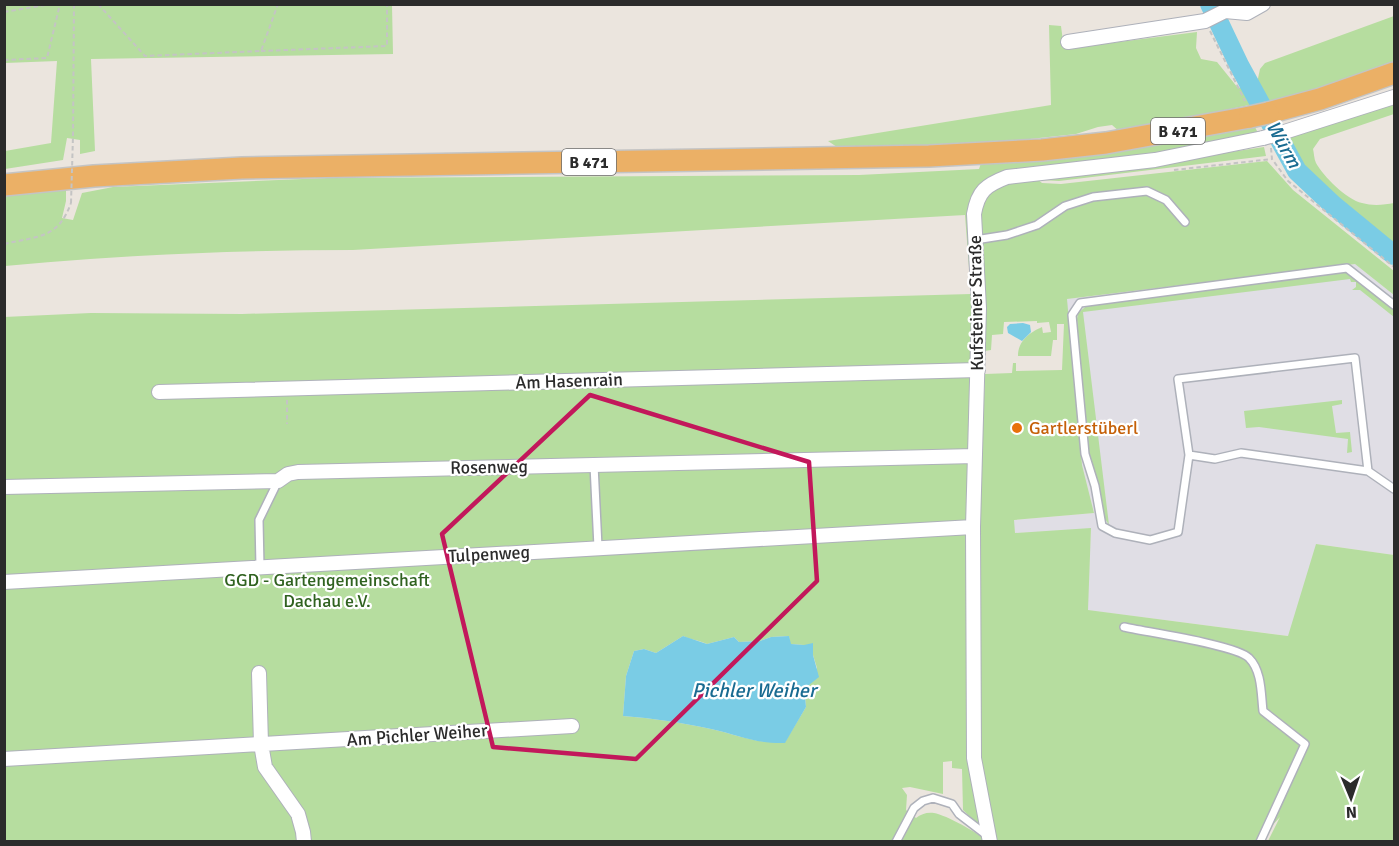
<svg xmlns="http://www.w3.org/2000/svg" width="1399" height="846" viewBox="0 0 1399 846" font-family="Signika,sans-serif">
<rect width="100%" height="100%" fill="#ebe5de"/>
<path fill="#e0dee5" d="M1355 264 1394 295V555L1317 544 1289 636 1087 610 1091 529 1015 533 1013 520 1094 513 1082 465 1066 299Z"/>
<path fill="#b6dd9f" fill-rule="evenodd" d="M4 5H392L393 54 91 59 95 151 80 154V140L67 138 63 160 5 169V151L51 143 57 61 5 63Z
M1394 16V64L1379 71 1293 96 1120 132 1112 125 1098 127 1076 134 966 146 837 147 828 141 1051 105 1049 25 1061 26 1064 49 1197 32 1196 48 1201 59 1217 62 1238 88 1257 83 1260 69 1265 63Z
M1394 97V114L1320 139 1313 149C1314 153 1314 159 1316 163 1323 176 1347 200 1362 203 1372 206 1384 205 1394 203V255L1333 205 1297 171 1285 150 1292 130Z
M1254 125 1259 135 1174 151 1008 171 988 179 980 184 972 197 968 217 974 295 970 618 983 829 963 810 962 769 952 768V761L943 762V794L910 787 902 788 907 795 906 810 916 818C921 814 927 812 934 813 946 815 979 833 986 841H5L4 317 91 313 242 314 971 294 965 215 353 250C237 250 120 255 5 266V196L66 187V201L62 218 73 220 82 193 113 187 327 178 859 175 979 169 981 163C1073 156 1164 146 1254 125ZM683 636C691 640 699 640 707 644L734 637 739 642 760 641 771 637 789 636 790 644 804 645 813 655 817 668 804 686 806 707 785 742C755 744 739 735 711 729 683 723 652 718 623 716L626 676 634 651 644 649 656 653Z
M1264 147 1266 156 1059 181 1042 180Z
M1267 161 1293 190 1394 271V295L1355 264 1067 299 1082 465 1094 513 1014 520 1015 533 1091 528 1088 610 1288 636 1316 544 1394 555V841H1268L1280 817 1258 841H995L979 757V522L985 374 1012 373 1013 363H1016V371L1062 370 1064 324H1057V340H1053L1051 356H1018C1018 341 1029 333 1042 327L1043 333 1051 332 1049 322 1037 323V321L1004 322 1003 334 992 335 991 350 985 351V358L983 356 981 244 991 241 980 231 981 200 998 185 1036 178 1042 183 1061 184Z
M1348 271 1394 308V317L1360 290H1352L1356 287V282H1351L1350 279 1083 312 1109 525 1102 514 1087 449 1077 319 1078 313 1090 303Z
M1342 400V404L1332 406 1336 433 1350 432 1352 452 1347 453 1348 439 1259 427 1246 428 1244 411Z"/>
<path fill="#7acce5" d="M1023 323 1030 325 1031 332 1022 341 1008 333 1007 327 1010 324Z
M683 636 707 644 734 637 739 642 760 641 771 637 789 636 791 644 804 645 813 643V655L819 677 809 685 804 686 806 707 785 743C755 744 739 735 711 729 683 723 652 718 623 716L626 676 634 651 644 649 656 653Z"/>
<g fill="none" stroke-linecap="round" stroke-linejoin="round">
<path stroke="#7acce5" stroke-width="20" d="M1210 4 1239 65 1297 171 1333 205 1394 255"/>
<g stroke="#aeb1ba" stroke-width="10">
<path id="service" d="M975 240 1007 235 1037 225 1065 206 1093 197 1147 191 1166 200 1185 222
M1189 455 1178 532 1150 540 1115 533 1102 526 1095 486 1085 454 1072 315 1080 303 1347 268 1394 305
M594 465 598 547
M1368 471 1355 358 1178 379 1189 455 1215 459 1241 453 1368 471 1394 489
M260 567 259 520 278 481
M1124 627C1146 632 1237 645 1249 658 1262 671 1261 694 1263 711L1305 744 1260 842
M896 842 914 808 923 801 933 798 952 804 959 814 989 837"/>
</g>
<g stroke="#aeb1ba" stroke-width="16">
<path id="minor" d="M1068 42 1205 21 1225 11 1247 13 1263 4
M1278 134 1394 97
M159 392 978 370
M4 487 278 481 288 474 298 472 975 456
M4 582 973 527
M259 673 261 744 265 767 298 814 303 832 304 842
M4 759 572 726
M990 842 974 758 973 527 979 308 974 214C978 191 986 185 1007 177L1155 160 1263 138"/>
</g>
<g stroke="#c4c4c4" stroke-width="24">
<path id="trunk" d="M1268 113 1320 99 1394 73
M4 185 94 176 242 168 929 156 1042 150 1106 143 1250 117"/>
</g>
<path stroke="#c4c4c4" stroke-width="2" stroke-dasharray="4.5 3" stroke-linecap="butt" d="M98 4 145 56 261 51 278 4
M4 12 51 4
M1210 31 1245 101
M261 51 387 46V4
M4 60 47 58 60 4
M73 136 74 4
M1271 148 1272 159 1288 181 1394 267
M1174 170 1272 159
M4 244C38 236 58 239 71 203
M287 400V424"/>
<use href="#service" stroke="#fff" stroke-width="7"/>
<use href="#minor" stroke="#fff" stroke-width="14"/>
<use href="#trunk" stroke="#ebb066" stroke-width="21"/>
<g stroke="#aeb1ba" stroke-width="16" stroke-linecap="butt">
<path id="minor-bridge" d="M1263 138 1278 134"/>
</g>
<g stroke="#c4c4c4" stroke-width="24" stroke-linecap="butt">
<path id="trunk-bridge" d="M1250 117 1268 113"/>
</g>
<path stroke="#c4c4c4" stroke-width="2" stroke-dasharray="4.5 3" stroke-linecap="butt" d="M71 203 73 136"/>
<use href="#minor-bridge" stroke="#fff" stroke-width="14"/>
<use href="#trunk-bridge" stroke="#ebb066" stroke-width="21"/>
</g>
<path fill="none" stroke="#c2185b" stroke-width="4.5" stroke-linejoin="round" d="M590 395 809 462 817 581 636 759 493 747 442 534Z"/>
<circle fill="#e8710a" stroke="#fff" stroke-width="2" cx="1017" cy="428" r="6"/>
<g text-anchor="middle" stroke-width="4.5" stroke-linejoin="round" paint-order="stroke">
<g fill="#fff" stroke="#6b6b6b" stroke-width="1.5">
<rect x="1151" y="118" width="54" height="26" rx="4.5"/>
<rect x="562" y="149" width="54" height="26" rx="4.5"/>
</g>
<g font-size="16" font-weight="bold" fill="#2b2b2b">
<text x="1178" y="137">B 471</text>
<text x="589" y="168">B 471</text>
</g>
<g font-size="18" fill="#2b2b2b" stroke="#fff">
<text transform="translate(976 303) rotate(-91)" y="6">Kufsteiner Straße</text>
<text transform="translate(569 381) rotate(-2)" y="6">Am Hasenrain</text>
<text transform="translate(489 467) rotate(-1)" y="6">Rosenweg</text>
<text transform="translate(489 554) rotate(-3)" y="6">Tulpenweg</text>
<text transform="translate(417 735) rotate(-4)" y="6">Am Pichler Weiher</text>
</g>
<g font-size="18" fill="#c56008" stroke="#fff" text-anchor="start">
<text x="1029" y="434">Gartlerstüberl</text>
</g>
<g font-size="18" fill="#306220" stroke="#fff">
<text x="327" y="586">GGD - Gartengemeinschaft<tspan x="327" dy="21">Dachau e.V.</tspan></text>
</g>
<g font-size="20" font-style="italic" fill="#196b91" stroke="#fff">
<text transform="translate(1284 144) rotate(61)" y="7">Würm</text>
<text x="754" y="697">Pichler Weiher</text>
</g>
</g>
<rect width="1399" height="846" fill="none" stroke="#2b2b2b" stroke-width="12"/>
<g transform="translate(1351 798) rotate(178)" stroke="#ffffff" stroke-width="4.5" paint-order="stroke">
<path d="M0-4.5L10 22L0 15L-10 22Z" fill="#2b2b2b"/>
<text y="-9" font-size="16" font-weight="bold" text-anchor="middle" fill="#2b2b2b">N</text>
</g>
</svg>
